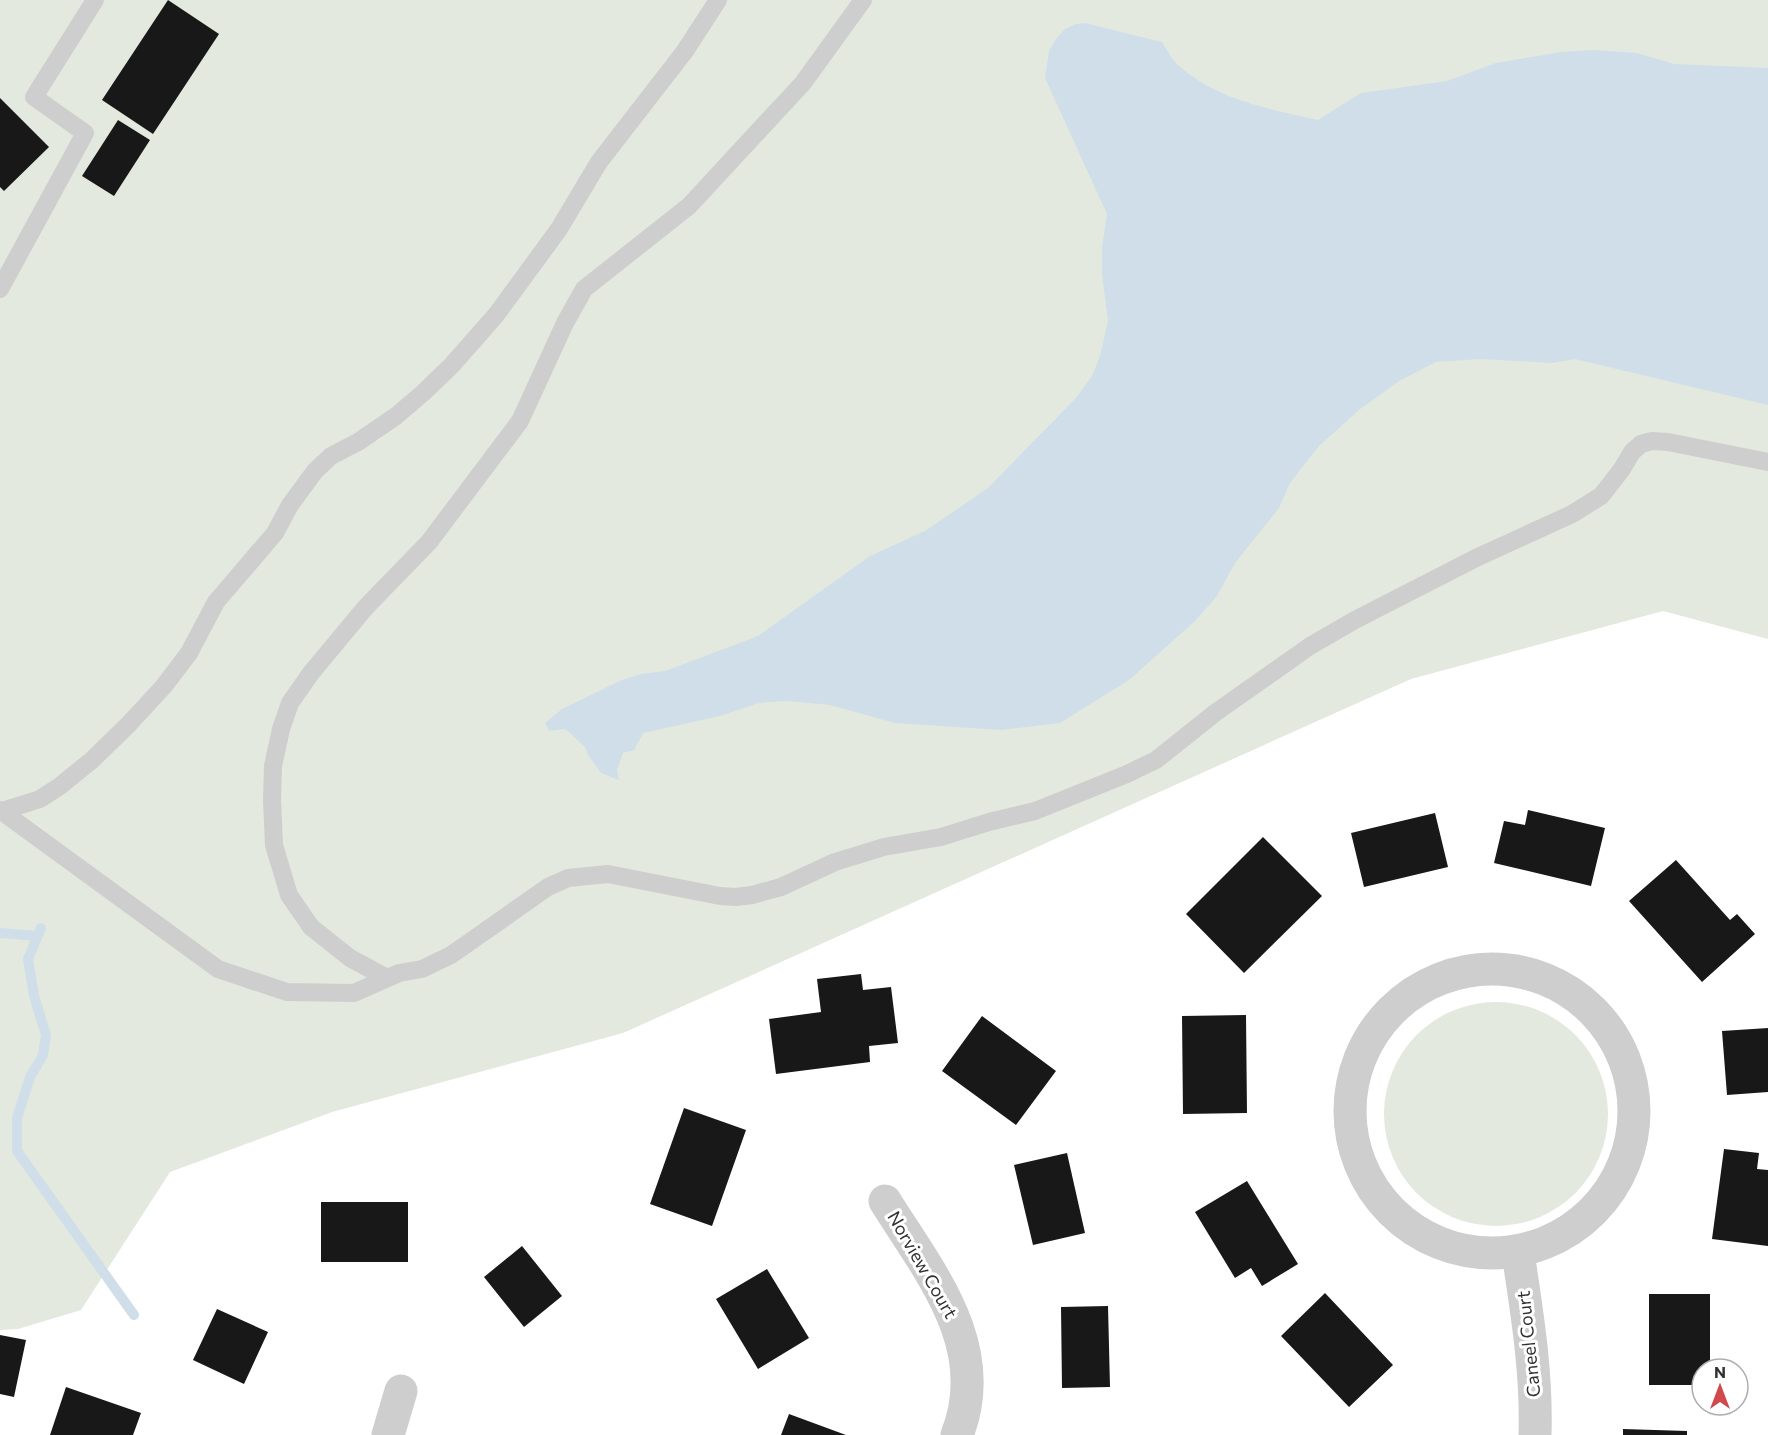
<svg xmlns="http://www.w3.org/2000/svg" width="1768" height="1435" viewBox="0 0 1768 1435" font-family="Commissioner,sans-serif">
<rect width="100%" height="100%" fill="#fff"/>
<path fill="#e3e9de" d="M0 0H1768V639L1663 611 1411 679 623 1033 332 1112 170 1172 81 1310 18 1329 0 1330Z
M1384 1114a112 112 0 1 1 224 0a112 112 0 1 1-224 0Z"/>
<path fill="#cfdee9" d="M1085 23 1162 42C1167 50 1172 59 1178 65 1217 100 1269 109 1318 120L1361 93 1447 81 1496 63 1561 52 1593 50 1637 53 1674 64 1768 68V405L1575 359 1552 363 1480 359 1436 362 1399 381 1359 410 1319 446 1290 483 1279 508 1235 563 1217 596 1195 621 1129 680 1060 723 1001 730 895 723 830 705 787 701 759 703 720 716 643 733 634 750 623 753 617 770 619 780 601 773 588 755 585 747 568 731 564 729 549 731 545 723 562 709 622 680 641 674 665 671 758 636 870 556 925 531 988 488 1076 398 1092 376 1100 356 1108 321 1102 274V247L1107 214 1045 78 1049 51 1056 39 1065 29 1076 24Z"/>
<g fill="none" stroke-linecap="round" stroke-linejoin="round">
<path stroke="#cfdee9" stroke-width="10" d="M41 928 28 959 34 996 46 1035 43 1055 30 1077 17 1118V1151L134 1315
M0 933 37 936"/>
</g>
<path fill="#181818" d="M168 0 219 34 153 134 102 100Z
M0 98 49 147 4 191 0 187Z
M118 120 150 140 114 196 82 176Z
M1528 810 1605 828 1591 886 1494 863 1504 821 1525 825Z
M1435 813 1448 867 1364 887 1351 833Z
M1263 837 1322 896 1244 973 1186 914Z
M1676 860 1730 920 1737 914 1755 934 1702 982 1629 901Z
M861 974 863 990 891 987 898 1043 869 1046 870 1062 776 1074 769 1019 821 1012 817 979Z
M1246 1015 1247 1113 1183 1114 1182 1016Z
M982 1016 1056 1071 1016 1125 942 1071Z
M1768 1028V1092L1727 1095 1722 1031Z
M684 1108 746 1130 712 1226 650 1204Z
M1724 1149 1759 1153 1757 1169 1768 1170V1246L1712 1239Z
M1067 1153 1085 1233 1033 1245 1014 1165Z
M1247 1181 1298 1264 1262 1286 1251 1268 1235 1278 1195 1212Z
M321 1202H408V1262H321Z
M522 1246 562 1296 524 1327 484 1277Z
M767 1269 809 1338 758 1369 716 1299Z
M1325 1293 1393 1365 1349 1407 1281 1336Z
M1649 1294H1710V1369H1702V1385H1649Z
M1108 1306 1110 1387 1062 1388 1061 1307Z
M217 1309 268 1332 244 1384 193 1360Z
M0 1335 26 1340 14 1397 0 1394Z
M66 1387 141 1413 133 1435H50Z
M789 1414 846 1435H781Z
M1623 1429 1687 1431V1435H1623Z"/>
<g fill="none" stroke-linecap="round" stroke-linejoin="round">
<path stroke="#cecece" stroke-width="18" d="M0 289 85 133 34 97 95 0
M0 810 218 969 287 992 354 993 399 973 422 969 451 955 548 887 568 878 608 874 720 896 736 897 752 895 781 887 835 862 884 847 941 837 989 822 1035 811 1127 774 1156 760 1215 713 1310 646 1355 620 1476 558 1572 514 1601 496 1622 469 1632 452 1641 444 1652 441 1668 442 1768 462
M2 811 40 799 60 786 92 760 128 725 164 686 189 653 216 602 275 533 290 505 315 471 331 456 358 442 396 416 423 393 452 365 496 315 559 229 599 162 685 51 718 0
M387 978 350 958 311 927 289 895 274 845 272 800 273 766 281 729 290 703 311 673 365 608 429 542 520 421 565 323 584 289 689 206 803 83 863 0"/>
<path stroke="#cecece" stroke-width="33" d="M1350 1111a142 142 0 1 1 284 0a142 142 0 1 1-284 0Z
M885 1201C930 1273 992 1346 957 1435
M1518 1253C1527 1313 1537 1373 1535 1435
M388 1435 401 1391"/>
</g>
<g text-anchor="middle" stroke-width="6" stroke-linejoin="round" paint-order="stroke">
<g font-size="18" fill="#313131" stroke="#fff">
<text transform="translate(922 1265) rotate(60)" y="6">Norview Court</text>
<text transform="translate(1529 1344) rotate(-96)" y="6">Caneel Court</text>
</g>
</g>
<g transform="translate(1720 1387)"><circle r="28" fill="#ffffff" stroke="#adadad" stroke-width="1.5"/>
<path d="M0-4.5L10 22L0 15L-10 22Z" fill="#d1494c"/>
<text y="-9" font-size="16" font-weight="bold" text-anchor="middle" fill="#313131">N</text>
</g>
</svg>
